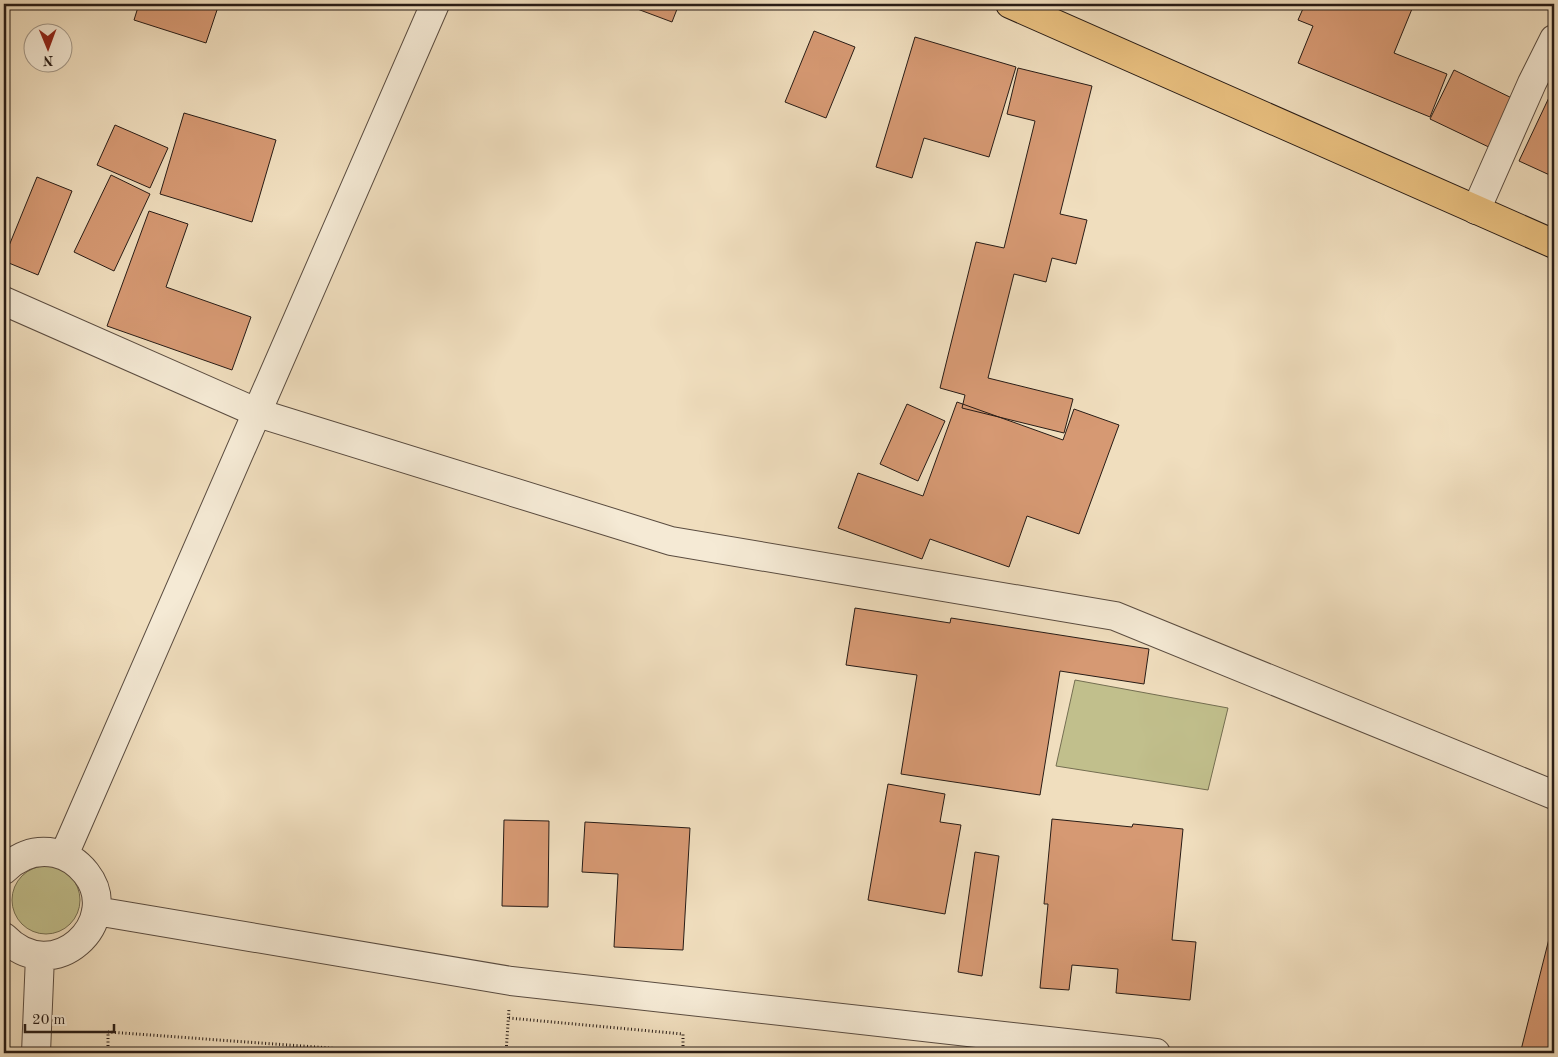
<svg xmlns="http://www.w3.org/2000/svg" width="1558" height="1057" viewBox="0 0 1558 1057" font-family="'Old Standard TT',serif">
<rect width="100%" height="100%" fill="#f0debe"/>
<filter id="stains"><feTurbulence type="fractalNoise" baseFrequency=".004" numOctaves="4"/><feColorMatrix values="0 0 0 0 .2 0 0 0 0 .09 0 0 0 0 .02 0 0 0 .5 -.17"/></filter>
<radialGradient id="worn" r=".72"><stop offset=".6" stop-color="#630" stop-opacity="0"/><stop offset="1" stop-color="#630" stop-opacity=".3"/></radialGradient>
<path fill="#c1bf8c" stroke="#746e51" d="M1075 680 1228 708 1208 790 1056 766Z
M12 900a34 34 0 1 1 68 0a34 34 0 1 1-68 0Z"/>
<path fill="#d69973" stroke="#281c16" d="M139 4H219L206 43 134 20Z
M624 4H679L672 22Z
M1305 4H1414L1394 53 1447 74 1430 117 1298 63 1313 26 1298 20Z
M814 31 855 47 826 118 785 102Z
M915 37 1016 67 989 157 924 138 912 178 876 167Z
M1018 68 1092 86 1060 214 1087 220 1076 264 1052 258 1046 282 1014 274 988 378 1073 399 1064 433 962 408 965 395 940 388 976 242 1004 248 1035 121 1007 114Z
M1454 70 1518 101 1495 150 1430 119Z
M1553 89 1554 90V177L1519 161Z
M184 113 276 140 252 222 160 194Z
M115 125 168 148 150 188 97 165Z
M111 175 150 194 114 271 74 252Z
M37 177 72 191 38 275 4 261V258Z
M149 211 188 224 166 287 251 317 232 370 107 326Z
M957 402 1063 440 1074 409 1119 425 1079 534 1027 516 1009 567 930 539 922 559 838 528 858 473 923 496Z
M907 404 945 421 918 481 880 464Z
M855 608 950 623 951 618 1149 649 1144 684 1060 671 1040 795 901 774 917 675 846 665Z
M888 784 945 794 940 822 961 825 945 914 868 900Z
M1052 819 1132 827 1133 824 1183 829 1172 940 1196 942 1190 1000 1116 993 1118 969 1072 965 1069 990 1040 988 1048 904H1044Z
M504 820 549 821 548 907 502 906Z
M585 822 690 828 683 950 614 947 618 874 582 872Z
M975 852 999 856 982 976 958 972Z
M1554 919V1053H1534L1521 1050Z"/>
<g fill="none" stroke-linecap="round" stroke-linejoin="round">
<g stroke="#5a4c40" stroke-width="30">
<path id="minor" d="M1476 210 1532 83 1554 39
M4 301 258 413 671 541 1115 616 1554 795"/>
</g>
<g stroke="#5a4c40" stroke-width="30">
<path id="tertiary" d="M64 855 435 4
M4 870C18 856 35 849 55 853 69 856 78 863 86 873 124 921 54 989 4 937
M96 911 511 981 1156 1053
M36 1053 40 956"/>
</g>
<g stroke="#281c16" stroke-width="30">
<path id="primary" d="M1010 4 1554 244"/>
</g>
<path stroke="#281c16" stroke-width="3" stroke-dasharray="1 2.5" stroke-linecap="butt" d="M509 1018 683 1034
M108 1053V1032L399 1053
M506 1053 509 1009
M683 1053V1034"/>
<use href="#minor" stroke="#f5ead5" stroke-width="28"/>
<use href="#tertiary" stroke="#f5ead5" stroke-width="28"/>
<use href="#primary" stroke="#e8bf7f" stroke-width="28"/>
</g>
<rect width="1558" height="1057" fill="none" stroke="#f0debe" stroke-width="20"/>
<rect x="5" y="5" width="1548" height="1047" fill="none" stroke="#281c16" stroke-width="2.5"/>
<rect x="10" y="10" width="1538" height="1037" fill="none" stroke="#281c16"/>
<g transform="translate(48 48) rotate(179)"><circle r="24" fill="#f5ead5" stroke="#a39889"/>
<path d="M0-4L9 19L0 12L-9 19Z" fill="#8f2418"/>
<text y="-8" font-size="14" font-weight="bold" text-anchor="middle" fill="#281c16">N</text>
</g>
<path d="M25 1024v8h89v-8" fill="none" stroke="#281c16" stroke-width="2.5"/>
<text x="32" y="1024" font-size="15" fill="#281c16" stroke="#f5ead5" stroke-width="4" paint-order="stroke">20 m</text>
<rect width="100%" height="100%" filter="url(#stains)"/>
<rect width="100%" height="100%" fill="url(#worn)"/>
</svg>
